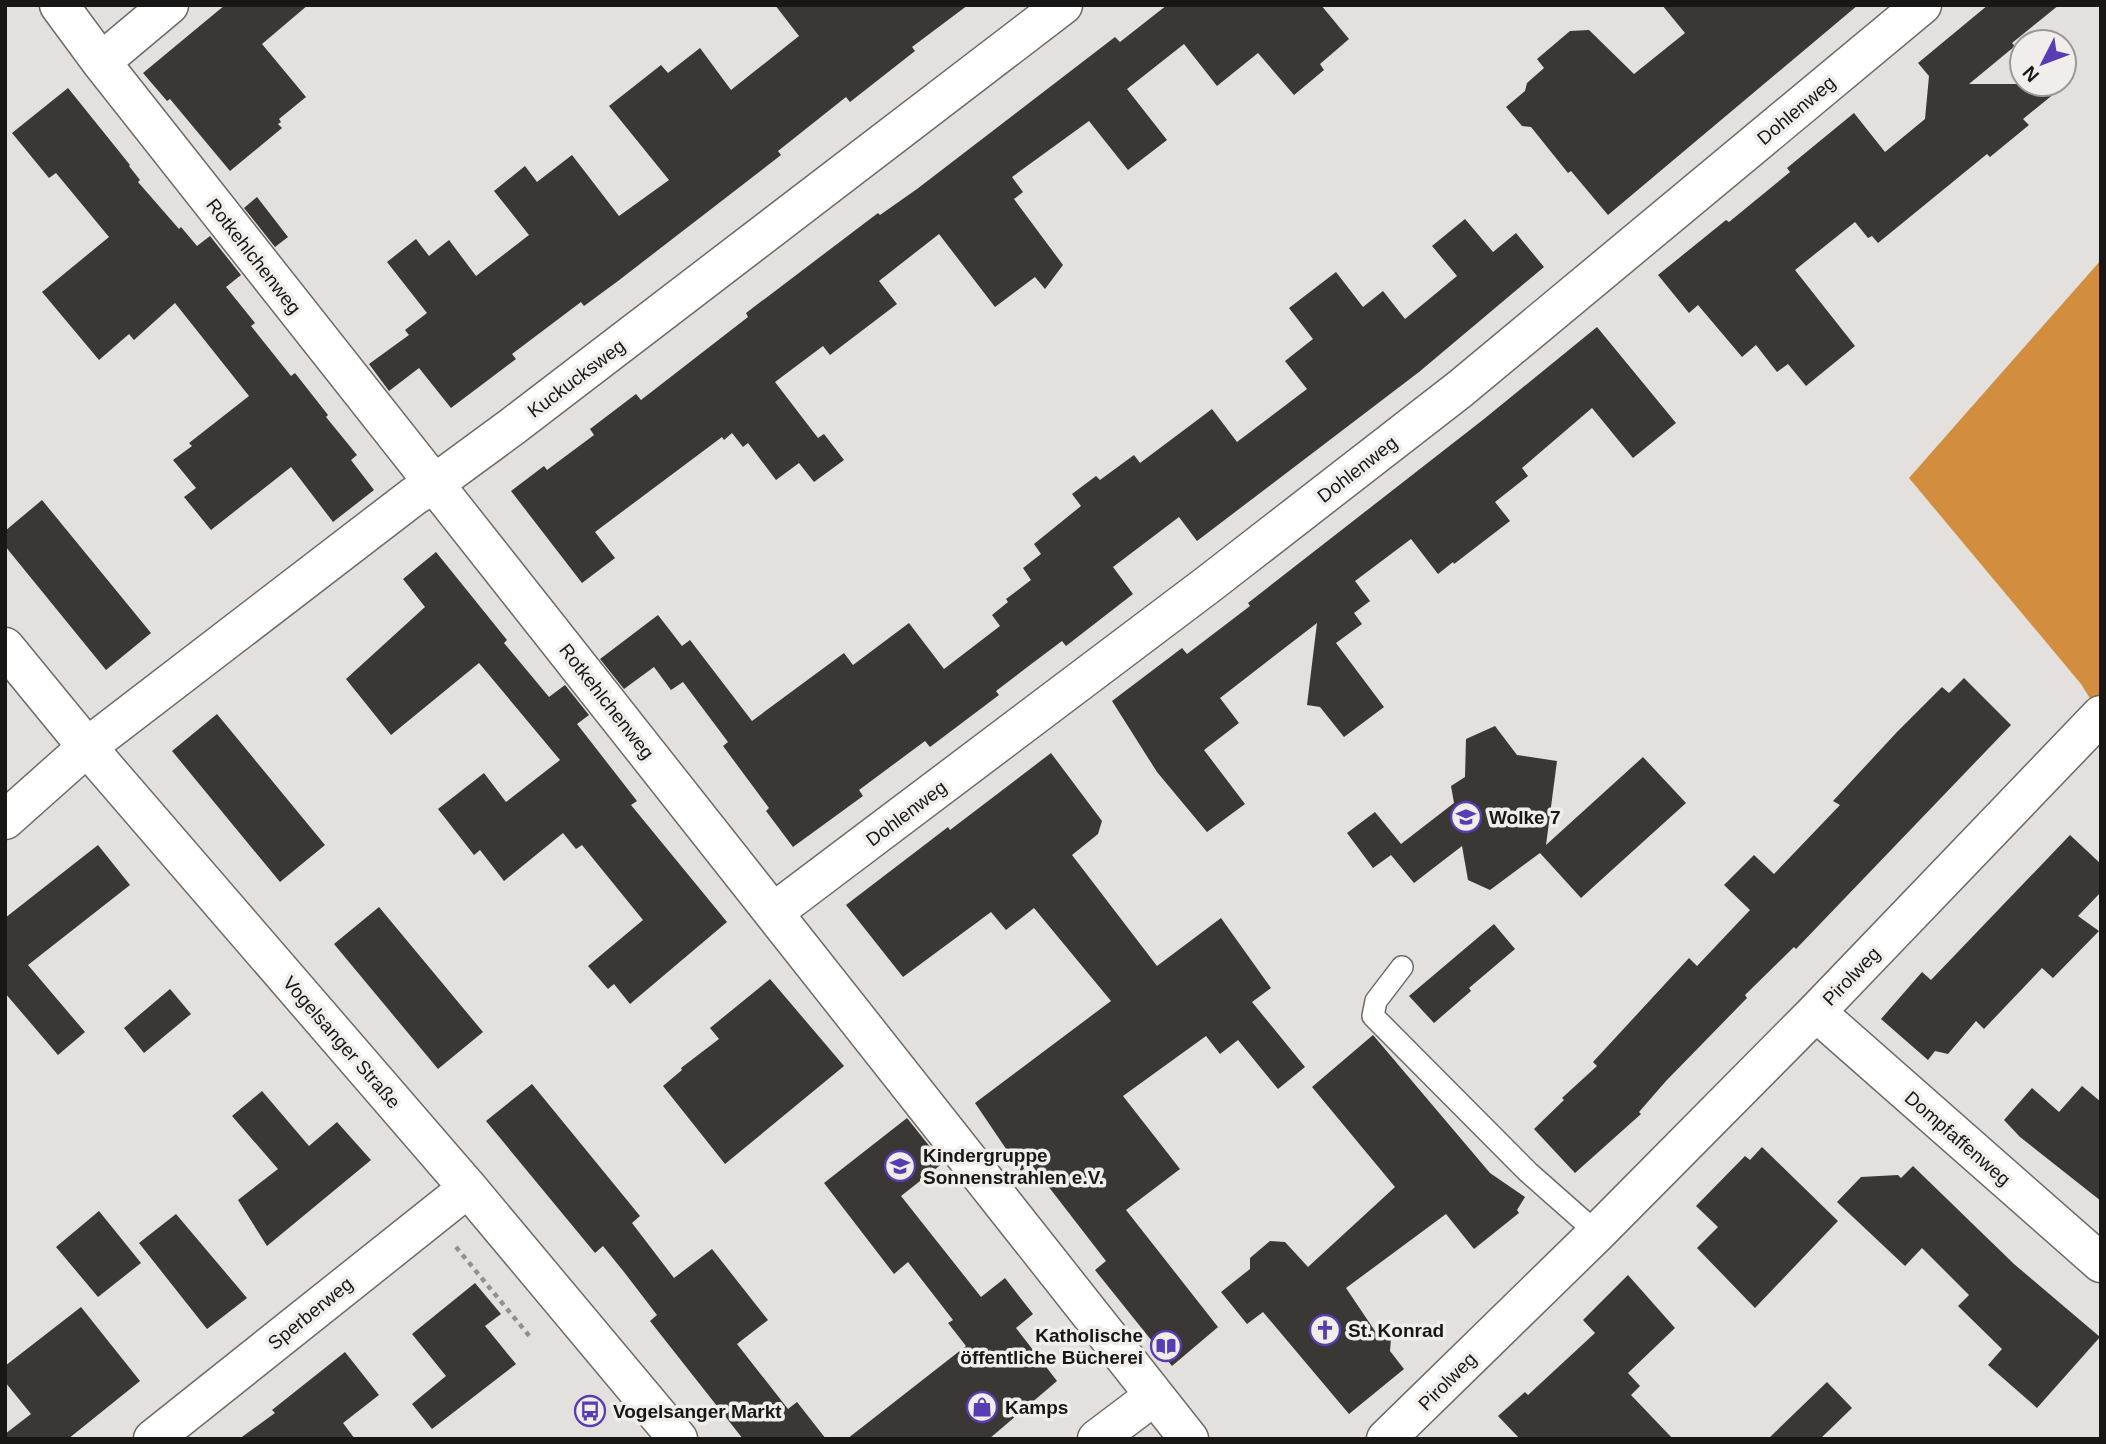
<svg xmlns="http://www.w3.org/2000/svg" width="2106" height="1444" viewBox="0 0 2106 1444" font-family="Arial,sans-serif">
<rect width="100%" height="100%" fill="#e3e0dd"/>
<path fill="#d28d3f" d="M2101 260V716L2081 684 1909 478Z"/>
<path fill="#3a3735" d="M225 5H308L262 44 306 97 279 119 281 122 278 124 282 128 230 171 170 99 167 101 143 73Z
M775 5H968L912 47 915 51 850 102 846 97 778 151 781 155 618 281 584 306 581 302 512 354 516 359 451 408 419 368 389 391 369 364 409 335 405 330 427 313 387 262 416 239 429 256 449 240 476 276 529 235 494 191 525 166 537 182 572 155 619 216 669 180 609 106 661 65 668 73 700 48 731 90 799 36Z
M1167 5H1321L1349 39 1320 64 1324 70 1294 95 1258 53 1217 86 1184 44 1127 89 1167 140 1128 170 1089 121 1012 177 1023 192 1014 199 1063 265 1045 289 1035 277 995 307 939 234 879 281 897 304 830 355 823 346 775 382 818 438 824 434 844 460 814 482 799 463 776 480 748 443 743 447 732 433 724 440 722 437 595 532 615 558 582 583 511 491 544 466 547 470 594 435 590 429 636 394 641 400 748 317 746 313 878 213 880 215 917 189 1115 37 1120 42Z
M1662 5H1858L1608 215 1571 171 1568 173 1531 127 1522 126 1506 107 1525 91 1527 83 1544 68 1537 59 1570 31 1589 30 1634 74 1685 33Z
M1988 5H2059L2012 43 2015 46 1969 84H2066L2023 119 2029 125 1990 157 1987 154 1878 243 1872 236 1868 238 1855 222 1795 270 1855 346 1806 386 1788 364 1777 372 1756 345 1742 357 1698 305 1689 313 1658 275 1726 220 1729 222 1790 172 1787 168 1854 113 1885 152 1925 119 1929 76 1918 63Z
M68 88 130 165 129 166 140 180 138 182 179 229 181 227 197 246 210 236 241 275 226 287 255 323 251 326 291 376 295 373 328 415 326 417 357 455 351 460 374 490 333 522 291 467 211 530 184 497 196 488 173 460 192 446 189 443 249 396 175 303 134 340 129 334 99 360 42 292 109 237 56 173 49 178 12 133Z
M257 197 288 237 275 247 244 208Z
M1465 219 1493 252 1516 233 1544 267 1419 372 1197 541 1179 517 1113 567 1133 594 1066 646 1062 641 1030 665 996 691 999 695 930 747 925 741 859 790 863 796 793 847 766 811 769 808 723 746 728 742 683 682 671 690 654 667 624 689 600 659 658 615 682 646 690 640 752 721 844 653 853 665 909 623 944 669 1000 626 992 615 1008 602 1006 599 1031 580 1023 568 1041 554 1034 544 1081 506 1072 494 1096 476 1100 480 1134 455 1140 463 1212 409 1237 442 1307 389 1285 361 1313 339 1289 308 1336 272 1363 307 1383 291 1405 319 1457 276 1432 246Z
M1597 327 1676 423 1633 458 1592 408 1522 468 1528 476 1495 502 1510 521 1454 564 1453 562 1438 574 1411 539 1355 581 1370 601 1354 613 1362 624 1336 643 1384 707 1344 737 1320 707 1307 705 1317 623 1220 698 1239 723 1204 750 1245 804 1207 832 1157 772 1112 701 1182 648 1187 654 1250 606 1248 603 1484 419Z
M42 500 151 633 106 670 5 546V531Z
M436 552 507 640 504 643 549 697 565 685 589 715 577 724 637 801 631 805 727 922 630 1004 614 984 608 989 588 966 643 920 582 845 576 849 563 833 504 881 480 850 474 855 438 809 484 773 506 802 560 760 479 663 391 735 346 679 425 607 403 579Z
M1964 678 2011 725 1796 949 1794 947 1745 995 1747 998 1666 1081 1639 1112 1641 1114 1575 1173 1534 1129 1564 1100 1562 1098 1597 1066 1593 1062 1689 958 1697 966 1750 910 1724 885 1754 855 1774 874 1840 805 1833 801 1897 732 1942 687 1949 693Z
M217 714 325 845 280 882 172 751Z
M1495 726 1517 755 1557 761 1546 845 1643 757 1686 803 1581 898 1540 853 1490 890 1468 880 1462 846 1414 883 1391 855 1373 868 1347 833 1375 812 1401 844 1454 803 1451 786 1465 777 1466 739Z
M1051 753 1102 821 1098 834 1072 855 1157 966 1221 918 1271 988 1252 1002 1305 1067 1278 1089 1238 1040 1220 1054 1206 1036 1123 1096 1180 1169 1126 1210 1218 1327 1172 1366 1095 1270 1106 1261 1031 1164 1021 1171 975 1103 1111 1001 1034 908 1006 930 991 912 903 977 846 905 948 827 950 830Z
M2070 835 2101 864V892L2078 916 2099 931 2053 978 2042 968 1984 1029 1976 1021 1948 1054 1935 1051 1928 1060 1881 1019 1922 972 1931 980Z
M98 845 130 885 28 965 85 1032 58 1055 5 993V918Z
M379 907 483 1032 438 1069 334 944Z
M1494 924 1515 949 1469 988 1471 991 1434 1023 1409 996Z
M770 979 844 1066 725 1164 663 1086 682 1070 681 1068 719 1039 710 1028Z
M170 989 191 1014 144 1053 124 1028Z
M1373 1035 1490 1173 1525 1197 1517 1210 1519 1213 1474 1249 1446 1214 1346 1288 1379 1337 1391 1338 1390 1351 1404 1369 1349 1414 1263 1312 1247 1324 1221 1292 1250 1269V1258L1270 1241 1285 1242 1308 1267 1395 1187 1312 1087Z
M532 1084 640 1216 632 1223 674 1278 712 1249 768 1320 737 1344 788 1409 797 1402 826 1439H743L650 1321 657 1315 624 1272 603 1246 595 1253 486 1121Z
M2082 1086 2101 1102V1201L2020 1137 2004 1120 2032 1088 2059 1112Z
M262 1091 309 1146 337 1122 371 1160 267 1246 238 1200 278 1169 232 1116Z
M907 1118 943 1163 901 1196 981 1297 1005 1278 1033 1314 1016 1328 1057 1381 989 1439H847L966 1346 948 1323 953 1320 908 1262 894 1274 824 1183Z
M1762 1147 1838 1221 1755 1308 1697 1248 1718 1227 1696 1206 1745 1156 1750 1160Z
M1913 1166 2014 1264 2100 1337 2037 1408 1988 1365 2002 1349 1958 1306 1969 1295 1922 1248 1905 1266 1837 1202 1861 1177 1898 1175 1901 1178Z
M99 1211 141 1263 98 1297 56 1247Z
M176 1214 247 1298 207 1329 139 1243Z
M1628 1275 1675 1328 1628 1373 1640 1386 1631 1395 1673 1439H1520L1498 1416 1525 1392 1528 1395 1595 1333 1583 1320Z
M475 1283 501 1314 485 1326 516 1364 432 1429 412 1404 446 1376 412 1334Z
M81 1307 140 1381 68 1439H5V1434L31 1414 5 1382V1366Z
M345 1352 379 1395 343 1423 355 1439H239L275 1413 272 1410Z
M1827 1382 1852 1408 1820 1439H1768Z"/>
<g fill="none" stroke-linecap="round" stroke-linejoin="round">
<g stroke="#6d6a67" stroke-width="24">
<path id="service" d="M1402 967 1376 1001 1373 1016 1528 1172 1597 1233"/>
</g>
<g stroke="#6d6a67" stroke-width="41">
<path id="minor" d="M59 5 101 62 1189 1439
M101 62 169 5
M5 820 87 747 414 496 434 484 513 426 1063 5
M774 912 1210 583 1460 389 1922 5
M1816 1012 2101 1263
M153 1439 468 1188
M1097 1439 1154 1396
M1386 1439 1597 1233 1816 1012 2101 715"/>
</g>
<g stroke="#6d6a67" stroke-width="41">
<path id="tertiary" d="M5 647 87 747 468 1188 678 1439"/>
</g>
<path stroke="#92908e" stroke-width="4.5" stroke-dasharray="5 5" stroke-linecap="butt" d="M456 1247 531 1338"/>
<use href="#service" stroke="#fff" stroke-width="21"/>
<use href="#minor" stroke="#fff" stroke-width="38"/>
<use href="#tertiary" stroke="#fff" stroke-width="38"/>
</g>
<defs>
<g id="school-ring" transform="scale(1.575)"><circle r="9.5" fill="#f0edea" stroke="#583cb4" stroke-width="1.5"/><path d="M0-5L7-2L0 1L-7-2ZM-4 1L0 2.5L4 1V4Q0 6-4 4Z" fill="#583cb4"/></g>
<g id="church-ring" transform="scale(1.575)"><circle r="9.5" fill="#f0edea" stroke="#583cb4" stroke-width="1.5"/><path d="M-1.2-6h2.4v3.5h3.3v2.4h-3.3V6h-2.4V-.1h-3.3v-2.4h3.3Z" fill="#583cb4"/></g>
<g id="library-ring" transform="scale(1.575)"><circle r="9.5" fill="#f0edea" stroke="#583cb4" stroke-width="1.5"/><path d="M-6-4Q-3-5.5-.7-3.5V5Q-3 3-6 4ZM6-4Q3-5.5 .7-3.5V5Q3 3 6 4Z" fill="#583cb4"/></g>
<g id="shop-ring" transform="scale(1.575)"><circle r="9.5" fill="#f0edea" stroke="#583cb4" stroke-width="1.5"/><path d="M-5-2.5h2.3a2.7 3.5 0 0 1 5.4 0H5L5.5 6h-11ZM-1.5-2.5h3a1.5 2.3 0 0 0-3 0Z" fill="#583cb4"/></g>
<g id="bus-ring" transform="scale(1.575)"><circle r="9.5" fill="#f0edea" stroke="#583cb4" stroke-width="1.5"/><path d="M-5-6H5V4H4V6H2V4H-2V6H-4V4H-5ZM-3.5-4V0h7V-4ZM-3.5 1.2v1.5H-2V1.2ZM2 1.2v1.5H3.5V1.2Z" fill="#583cb4"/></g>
</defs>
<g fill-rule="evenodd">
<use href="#school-ring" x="1466" y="817"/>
<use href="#school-ring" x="900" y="1166"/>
<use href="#church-ring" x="1325" y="1330"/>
<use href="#library-ring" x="1166" y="1346"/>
<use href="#shop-ring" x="982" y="1407"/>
<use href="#bus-ring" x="590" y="1411"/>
</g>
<g text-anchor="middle" stroke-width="7" stroke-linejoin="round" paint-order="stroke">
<g font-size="19" fill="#181716" stroke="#f0edea">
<text transform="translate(1796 110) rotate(-40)" y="7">Dohlenweg</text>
<text transform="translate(254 256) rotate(52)" y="7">Rotkehlchenweg</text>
<text transform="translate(576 378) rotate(-37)" y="7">Kuckucksweg</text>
<text transform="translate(1357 469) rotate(-38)" y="7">Dohlenweg</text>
<text transform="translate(607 701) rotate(52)" y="7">Rotkehlchenweg</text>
<text transform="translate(906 813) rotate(-37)" y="7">Dohlenweg</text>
<text transform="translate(1851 976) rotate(-46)" y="7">Pirolweg</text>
<text transform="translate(342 1042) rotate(49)" y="7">Vogelsanger Straße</text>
<text transform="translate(1958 1138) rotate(41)" y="7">Dompfaffenweg</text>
<text transform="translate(310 1313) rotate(-39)" y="7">Sperberweg</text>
<text transform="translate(1447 1381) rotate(-45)" y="7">Pirolweg</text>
</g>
<g font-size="19" font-weight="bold" fill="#181716" stroke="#f0edea" text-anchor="start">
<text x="1489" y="824">Wolke 7</text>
<text x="923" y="1162">Kindergruppe<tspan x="923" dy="22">Sonnenstrahlen e.V.</tspan></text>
<text x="1348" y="1337">St. Konrad</text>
<text x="1143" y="1342" text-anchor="end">Katholische<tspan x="1143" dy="22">öffentliche Bücherei</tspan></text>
<text x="1005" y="1414">Kamps</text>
<text x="613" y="1418">Vogelsanger Markt</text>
</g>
</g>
<rect width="2106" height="1444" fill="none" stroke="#181716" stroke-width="14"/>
<g transform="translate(2043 63) rotate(228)"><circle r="33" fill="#f0edea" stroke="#9a9795" stroke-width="2"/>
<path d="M0-5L12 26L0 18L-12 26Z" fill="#583cb4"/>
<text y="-10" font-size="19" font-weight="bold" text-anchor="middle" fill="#181716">N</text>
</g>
</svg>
